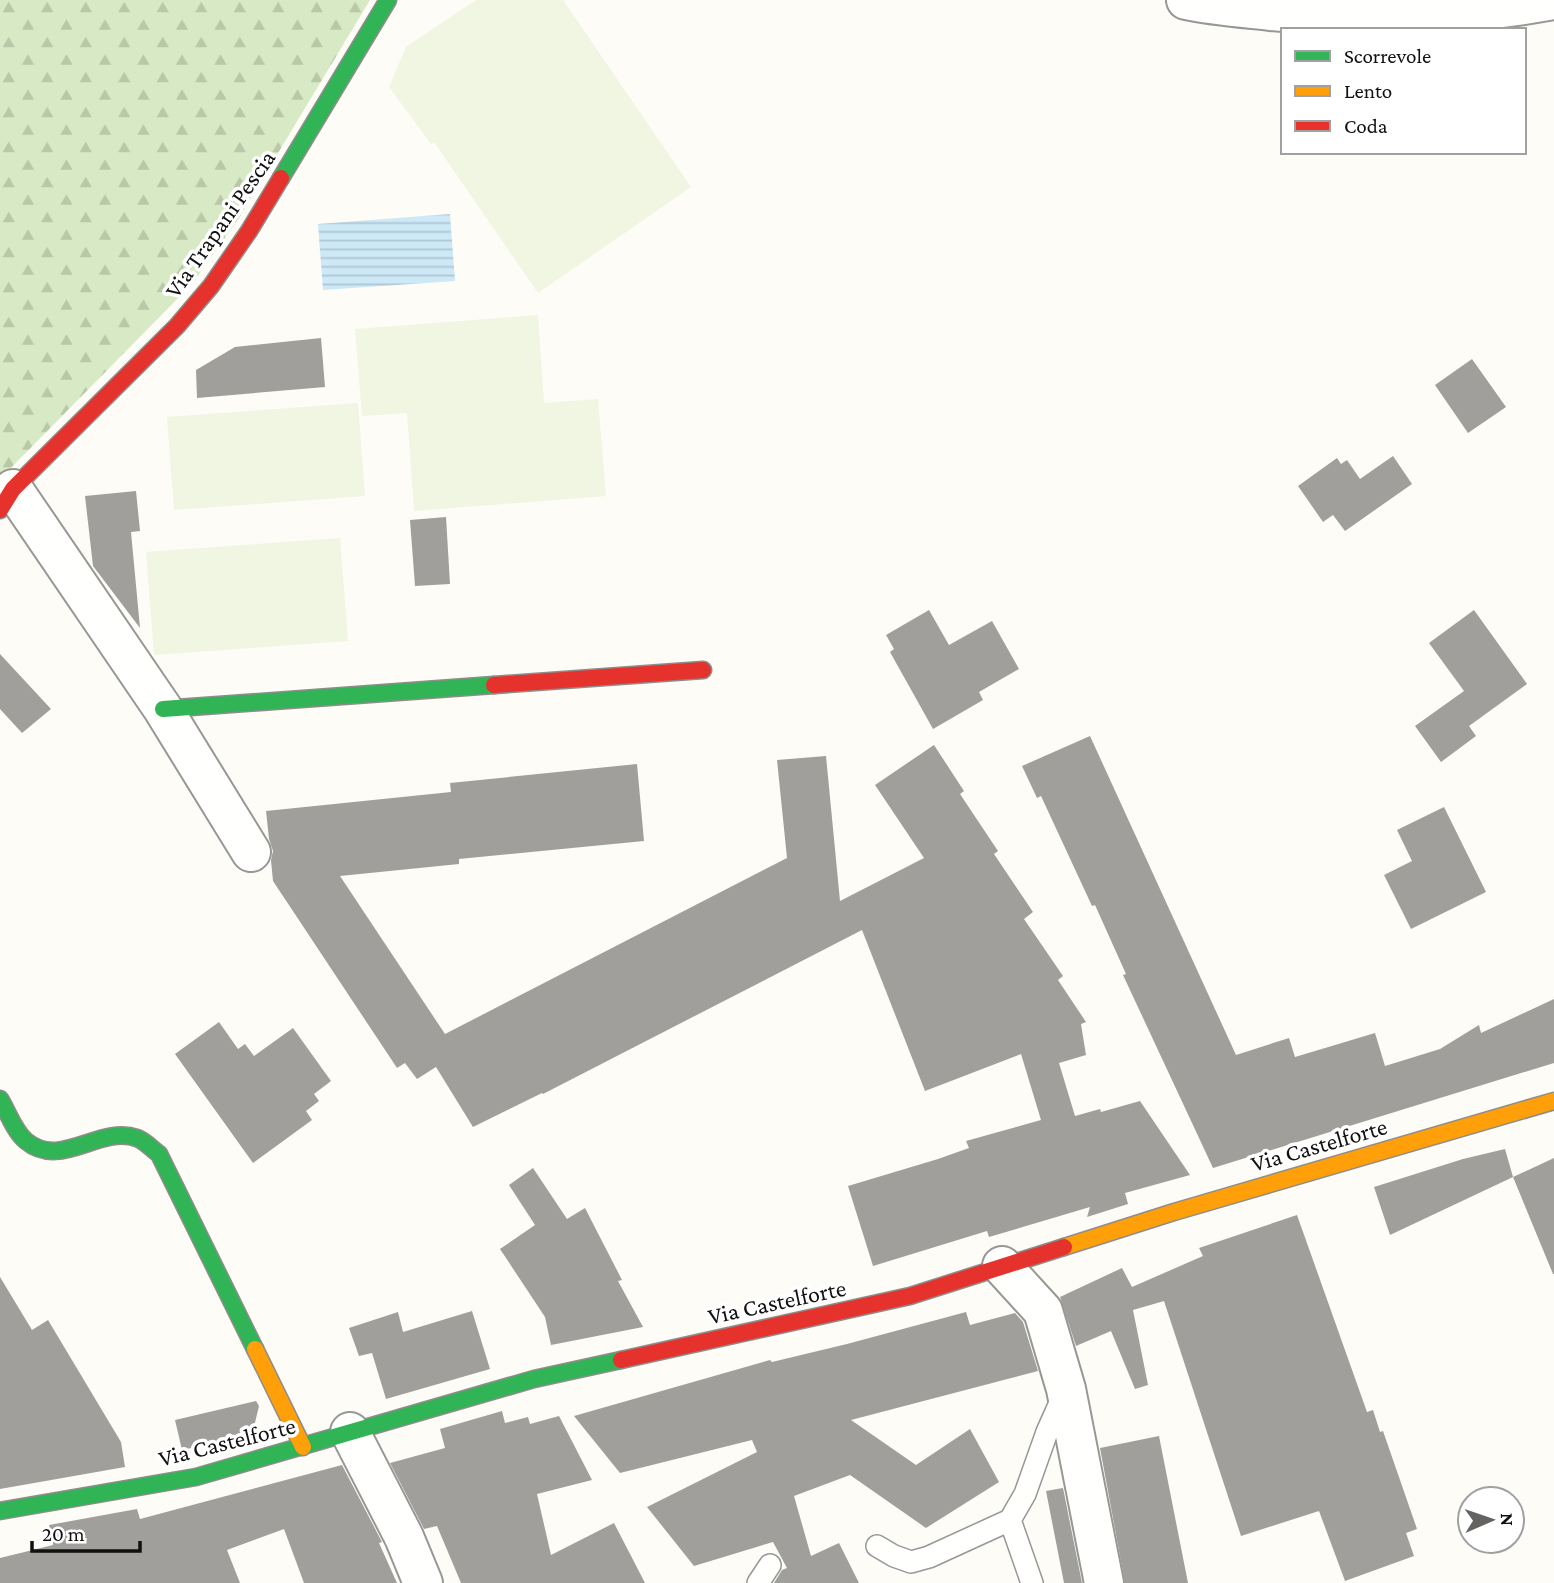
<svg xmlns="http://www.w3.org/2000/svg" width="1554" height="1583" viewBox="0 0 1554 1583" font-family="'Crimson Pro',serif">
<defs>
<pattern id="forest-firs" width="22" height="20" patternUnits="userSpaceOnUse" patternTransform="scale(1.75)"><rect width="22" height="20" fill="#d8eac5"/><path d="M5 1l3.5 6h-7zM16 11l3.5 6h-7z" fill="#b8c8a8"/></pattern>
<pattern id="water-rules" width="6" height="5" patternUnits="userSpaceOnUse" patternTransform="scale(1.75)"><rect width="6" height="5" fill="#cde8f7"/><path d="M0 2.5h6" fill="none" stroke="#afc6d3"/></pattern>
</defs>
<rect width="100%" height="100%" fill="#fdfcf7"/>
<path fill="url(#forest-firs)" d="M0 0H370L239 218 192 284 0 479Z"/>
<path fill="#f0f6e1" d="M476 0H563L691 187 538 293 434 142 431 144 389 87 406 47Z
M538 315 544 403 598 399 606 496 414 511 407 413 362 416 355 329Z
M358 403 365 496 174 510 167 417Z
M340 538 348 641 154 655 146 552Z"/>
<path fill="url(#water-rules)" d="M450 214 455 281 323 290 318 224Z"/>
<path fill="#a19f9c" d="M321 338 325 387 197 398 196 370 235 347Z
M1472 359 1506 407 1468 433 1435 385Z
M1393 456 1412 484 1345 531 1333 515 1323 522 1298 486 1337 458 1341 464 1347 460 1360 479Z
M136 491 140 531 131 532 140 628 93 566 85 496Z
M446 517 450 584 415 586 410 520Z
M929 610 949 645 992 621 1019 669 979 692 983 700 933 729 890 652 894 649 886 635Z
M1474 610 1527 684 1469 726 1476 736 1441 762 1415 726 1464 691 1429 643Z
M0 654 51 709 22 733 0 709Z
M1090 736 1236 1055 1289 1038 1295 1057 1375 1033 1385 1066 1440 1049 1479 1025 1481 1033 1554 999V1063L1213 1168 1123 975 1126 974 1095 905 1092 906 1041 796 1037 798 1022 766Z
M934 745 964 791 960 794 998 851 994 854 1033 912 1024 919 1063 976 1058 980 1086 1022 1081 1024 1086 1055 1059 1063 1075 1116 1100 1109 1101 1112 1140 1101 1190 1175 1125 1193 1128 1204 1087 1217 1090 1207 989 1237 987 1231 873 1266 848 1186 938 1159 969 1148 966 1141 1041 1120 1021 1054 925 1091 862 930 543 1094 542 1093 473 1127 436 1067 417 1079 405 1063 397 1068 273 881 271 860 273 851 269 839 266 811 451 792 450 783 637 764 644 841 459 859V864L340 876 445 1034 787 858 777 760 826 756 840 901 924 858 875 785Z
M1444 807 1486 892 1411 929 1384 875 1412 861 1397 830Z
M219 1022 238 1049 245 1044 254 1056 293 1028 331 1081 314 1094 319 1101 306 1111 312 1120 253 1163 175 1054Z
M1505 1149 1513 1177 1390 1235 1374 1187 1463 1159Z
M1554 1158V1274H1553L1513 1177Z
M533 1168 567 1219 585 1208 622 1280 618 1281 643 1327 551 1345 545 1317 500 1249 535 1225 509 1185Z
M1297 1215 1367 1412 1373 1410 1380 1432 1383 1431 1417 1529 1406 1533 1414 1556 1345 1581 1319 1511 1241 1536 1164 1301 1133 1310 1148 1385 1135 1389 1111 1331 1076 1346 1060 1297 1122 1268 1132 1287 1203 1256 1199 1248Z
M0 1277 32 1330 48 1320 121 1442 125 1467 0 1489Z
M472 1311 490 1369 386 1399 372 1353 359 1356 349 1328 398 1312 403 1332Z
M966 1312 970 1325 1015 1313 1023 1322 1038 1371 851 1420 916 1465 970 1429 999 1482 926 1528 850 1475 794 1496 811 1556 839 1543 859 1583H774L782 1570 787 1568 773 1542 694 1566 647 1507 757 1452 752 1440 620 1473 574 1416 770 1360 772 1362 847 1344Z
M256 1401 259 1406 252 1435 182 1450 175 1420Z
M502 1411 505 1423 528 1417 530 1424 559 1416 592 1480 537 1494 551 1555 614 1523 645 1583H461L437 1526 424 1529 390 1463 445 1448 440 1429Z
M1159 1436 1188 1583H1125L1100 1448Z
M342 1465 382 1542 379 1543 397 1583H304L284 1529 227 1550 240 1583H0V1558L53 1545 49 1525 137 1509 140 1519Z
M1063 1488 1082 1583H1064L1046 1491Z"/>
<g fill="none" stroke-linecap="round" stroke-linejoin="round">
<g stroke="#979795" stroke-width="24">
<path id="lane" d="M1010 1520 1032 1583
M877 1546 894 1556 911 1562 929 1557 1010 1520 1025 1494 1047 1432 1064 1394
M758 1583 770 1565"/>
</g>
<g stroke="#979795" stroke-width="42">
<path id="street" d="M1186 0C1214 6 1243 8 1271 11 1365 20 1461 17 1554 0
M13 489 163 709 251 852
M1002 1266 1043 1311 1066 1389 1104 1583
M350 1432 404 1537 423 1583"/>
</g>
<g stroke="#8e8d8b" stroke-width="19">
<path id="fast" d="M281 178 388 0
M163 709 494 685
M0 1099C8 1112 14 1131 26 1141 61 1170 99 1125 137 1138 145 1141 152 1149 159 1154L255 1349
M0 1511 196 1477 534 1379 621 1360"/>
</g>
<g stroke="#8e8d8b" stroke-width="19">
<path id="slow" d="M1064 1247 1174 1212 1554 1101
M255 1349 303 1447"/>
</g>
<g stroke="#8e8d8b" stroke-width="19">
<path id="jam" d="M0 510 13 489 177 326 211 286 249 231 281 178
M494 685 703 670
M621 1360 910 1296 1064 1247"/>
</g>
<use href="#lane" stroke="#fffffe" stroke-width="21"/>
<use href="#street" stroke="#fffffe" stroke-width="38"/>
<use href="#fast" stroke="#30b455" stroke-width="16"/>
<use href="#slow" stroke="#ff9f0a" stroke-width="16"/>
<use href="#jam" stroke="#e5322d" stroke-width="16"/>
</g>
<g text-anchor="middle" stroke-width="7" stroke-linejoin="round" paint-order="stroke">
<g font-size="24" fill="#111" stroke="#fff">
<text transform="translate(220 224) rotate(-55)" y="8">Via Trapani Pescia</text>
<text transform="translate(1319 1145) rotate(-16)" y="8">Via Castelforte</text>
<text transform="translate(777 1302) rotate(-12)" y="8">Via Castelforte</text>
<text transform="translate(227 1442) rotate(-14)" y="8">Via Castelforte</text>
</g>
</g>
<rect x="1281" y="28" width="245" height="126" fill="#ffffff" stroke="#a0a0a0" stroke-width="2"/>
<rect x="1295" y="51" width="35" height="10" fill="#30b455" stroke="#a0a0a0" stroke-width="2"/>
<text x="1344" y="63" font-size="21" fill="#111111">Scorrevole</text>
<rect x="1295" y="86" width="35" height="10" fill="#ff9f0a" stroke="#a0a0a0" stroke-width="2"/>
<text x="1344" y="98" font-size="21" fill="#111111">Lento</text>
<rect x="1295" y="121" width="35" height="10" fill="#e5322d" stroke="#a0a0a0" stroke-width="2"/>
<text x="1344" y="133" font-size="21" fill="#111111">Coda</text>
<g transform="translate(1491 1520) rotate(88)"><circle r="33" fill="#ffffff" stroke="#a0a0a0" stroke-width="2"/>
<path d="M0-5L12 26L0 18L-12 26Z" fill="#646362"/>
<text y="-10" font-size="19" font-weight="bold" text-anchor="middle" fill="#111111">N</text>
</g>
<path d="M32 1541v10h108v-10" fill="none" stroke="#111111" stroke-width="3.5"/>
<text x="42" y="1541" font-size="21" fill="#111111" stroke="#ffffff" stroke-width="5" paint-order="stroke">20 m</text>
</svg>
